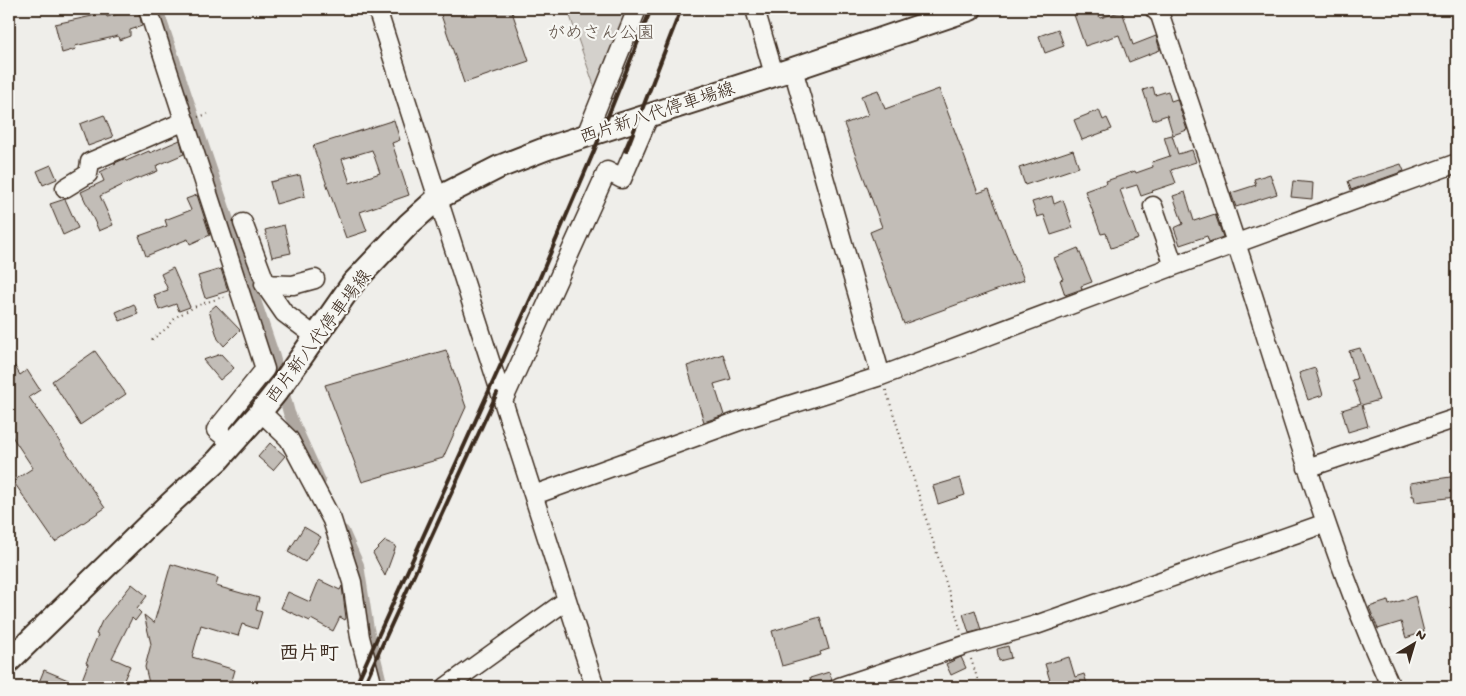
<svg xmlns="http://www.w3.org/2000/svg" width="1466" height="696" viewBox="0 0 1466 696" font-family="'Gochi Hand','Klee One',sans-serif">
<rect width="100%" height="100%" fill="#efeeea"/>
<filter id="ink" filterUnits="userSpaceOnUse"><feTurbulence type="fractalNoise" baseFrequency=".02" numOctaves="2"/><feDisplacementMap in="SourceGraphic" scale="10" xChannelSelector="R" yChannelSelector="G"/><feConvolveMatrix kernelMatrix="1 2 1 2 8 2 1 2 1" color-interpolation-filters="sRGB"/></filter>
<g filter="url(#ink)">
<path fill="#d4d1cc" stroke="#887e75" d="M568 9H636L598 97 569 13Z"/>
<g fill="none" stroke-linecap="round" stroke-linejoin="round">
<path stroke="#afa8a1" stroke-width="12" d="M157 9 274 357 289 413 320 481
M343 531 358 565 368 629 382 687"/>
</g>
<path fill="#c2bdb7" stroke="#3b2a1e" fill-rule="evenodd" d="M138 9 142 26 130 30V36L119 40 118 36 75 46 76 49 62 53 55 24 106 13 107 17Z
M439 9H511L529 61 464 83Z
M1072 9H1096L1100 18 1122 11 1133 45 1156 36 1160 50 1129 62 1119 35 1085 46Z
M1058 29 1064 46 1045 53 1039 36Z
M1153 87 1155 95 1168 91 1171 101 1177 99 1187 130 1173 135 1167 115 1153 120 1143 90Z
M939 89 978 193 989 189 1024 280 904 324 870 232 882 227 844 124 868 115 861 96 878 90 885 109Z
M1099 110 1103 120 1107 118 1112 129 1082 140 1074 120Z
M104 115 113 137 88 146 80 124Z
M394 120 400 140 392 143 409 195 360 212 367 231 346 238 313 146ZM372 150 380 173 350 183 342 159Z
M1172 135 1178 154 1192 150 1196 162 1171 170 1176 183 1152 191 1153 192 1141 196 1137 185 1120 190 1138 239 1111 248 1106 233 1101 234 1085 191 1107 183 1106 181 1135 171 1136 173 1153 167 1152 162 1170 156 1164 137Z
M180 140 184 154 156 166 158 171 140 178 139 177 100 196 113 225 99 231 81 192 104 181 100 172 116 164 115 163 124 159 126 161 149 151 150 153Z
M1073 150 1079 167 1025 185 1019 168Z
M1401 164 1404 171 1351 190 1348 181Z
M51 165 57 179 43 185 37 171Z
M1270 174 1277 194 1236 207 1231 193 1256 185 1254 179Z
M300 175 305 196 276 204 270 182Z
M1293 181 1313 183 1312 199 1291 197Z
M1185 192 1194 221 1215 214 1223 237 1209 242 1207 236 1180 245 1174 228 1183 224 1173 196Z
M197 195 210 235 190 244 188 239 146 256 139 236 167 226 165 220 191 210 186 199Z
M1052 196 1054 204 1063 200 1073 228 1051 235 1044 215 1037 217 1032 202Z
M65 199 78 228 63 235 50 204Z
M284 225 291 253 272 257 265 230Z
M1078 248 1092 282 1081 286 1082 289 1065 295 1060 280 1063 279 1054 258Z
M173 268 190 307 179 311 176 304 159 310 154 295 168 290 161 274Z
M221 269 228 291 205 298 198 276Z
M134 304 138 314 120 321 116 312Z
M216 305 240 330 224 346 218 339 209 311Z
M1360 348 1379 400 1362 405 1368 426 1348 432 1342 410 1361 404 1352 380 1357 379 1349 351Z
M446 350 466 407 443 458 362 482 325 385Z
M95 351 126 394 80 425 52 381Z
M221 354 234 368 220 380 203 360Z
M723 354 731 379 714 384 724 415 704 422 687 366Z
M9 357 20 375 27 370 40 390 29 397 105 508 55 542 13 481 33 468 9 432Z
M1315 368 1323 395 1308 400 1299 373Z
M270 443 285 456 273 470 258 457Z
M1457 476V489L1453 490 1455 497 1415 502 1414 496H1412L1410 483Z
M960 478 965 495 938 504 933 486Z
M304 527 321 537 305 562 288 552Z
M385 541 396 546 385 576 373 553Z
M171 564 218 578 216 586 259 598 256 610 262 612 257 629 242 624 238 636 201 625 192 657 235 670 230 687H150L145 667 151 644 144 615 154 623Z
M319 580 340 590 342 586 346 618 345 620 340 617 333 631 311 619 310 621 281 608 288 592 310 602Z
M132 584 147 596 137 609 141 613 135 621 132 618 112 658 130 666 121 687H37L44 670 80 685 88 664 86 663 98 635 96 634 102 621Z
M1415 596 1424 632 1406 638 1401 622 1378 629 1369 607 1388 601 1389 605Z
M975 610 981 630 969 633 963 614Z
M820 617 829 649 820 652 821 655 782 666 772 631Z
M1008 646 1011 658 999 661 997 649Z
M961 657 966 668 951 675 946 664Z
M1069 657 1075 677 1084 674 1088 687H1052L1045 664Z
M829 672 832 679 830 682 812 687 810 678Z"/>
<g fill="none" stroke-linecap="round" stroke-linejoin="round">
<g stroke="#3b2a1e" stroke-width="21">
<path id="minor" d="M148 9 265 369 216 430 233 444
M377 9 595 687
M755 9 774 74
M1154 9 1160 15C1194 118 1230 221 1262 324 1301 446 1337 571 1391 687
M793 69 881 376
M586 135 637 9
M65 188 88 174 90 162 185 121
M1153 206 1174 266
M243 223 266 284
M315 279 293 285 264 284 284 313 316 337
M503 401 607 171 622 179 650 114
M261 412 289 439 332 520 352 582 360 637 373 687
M1307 468 1457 418
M534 495 742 420 881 376 1174 266 1457 163
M446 687 567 600
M839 687 965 645 1036 625 1326 523"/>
</g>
<g stroke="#3b2a1e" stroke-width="26">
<path id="major" d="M9 661 171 503 218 460 258 415 281 386 353 283 408 225 438 198 499 167 545 149 793 69 970 9"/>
</g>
<path stroke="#3b2a1e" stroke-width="2" stroke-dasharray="1 4" stroke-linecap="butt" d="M198 117 208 114
M152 340 168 327 176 317 198 305 226 296
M886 390 961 631
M971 659 980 687"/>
<use href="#minor" stroke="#f6f6f2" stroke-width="18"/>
<use href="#major" stroke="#f6f6f2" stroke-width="22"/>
<path stroke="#3b2a1e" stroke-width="4" d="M626 151 681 9
M355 687 535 289 594 151 651 9
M363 687 497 393"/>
</g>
</g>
<g text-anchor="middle" stroke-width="4.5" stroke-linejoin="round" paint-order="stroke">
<g font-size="18" fill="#61544a" stroke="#f6f6f2">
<text x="601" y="38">がめさん公園</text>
</g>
<g font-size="18" fill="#3b2a1e" stroke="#f6f6f2">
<text transform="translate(657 112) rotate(-18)" y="6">西片新八代停車場線</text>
<text transform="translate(318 336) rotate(-53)" y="6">西片新八代停車場線</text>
</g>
<g font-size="20" font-weight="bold" fill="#3b2a1e" stroke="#f6f6f2">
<text x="309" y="659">西片町</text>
</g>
</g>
<rect width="1466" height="696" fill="none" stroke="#f6f6f2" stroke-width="30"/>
<rect x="15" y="15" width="1436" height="666" fill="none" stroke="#3b2a1e" stroke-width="2" filter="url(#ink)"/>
<g transform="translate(1414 644) rotate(38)" stroke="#f6f6f2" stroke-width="4" paint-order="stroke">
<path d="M0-4L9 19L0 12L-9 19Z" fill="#3b2a1e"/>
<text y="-8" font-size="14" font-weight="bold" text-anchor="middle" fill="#3b2a1e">N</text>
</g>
</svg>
